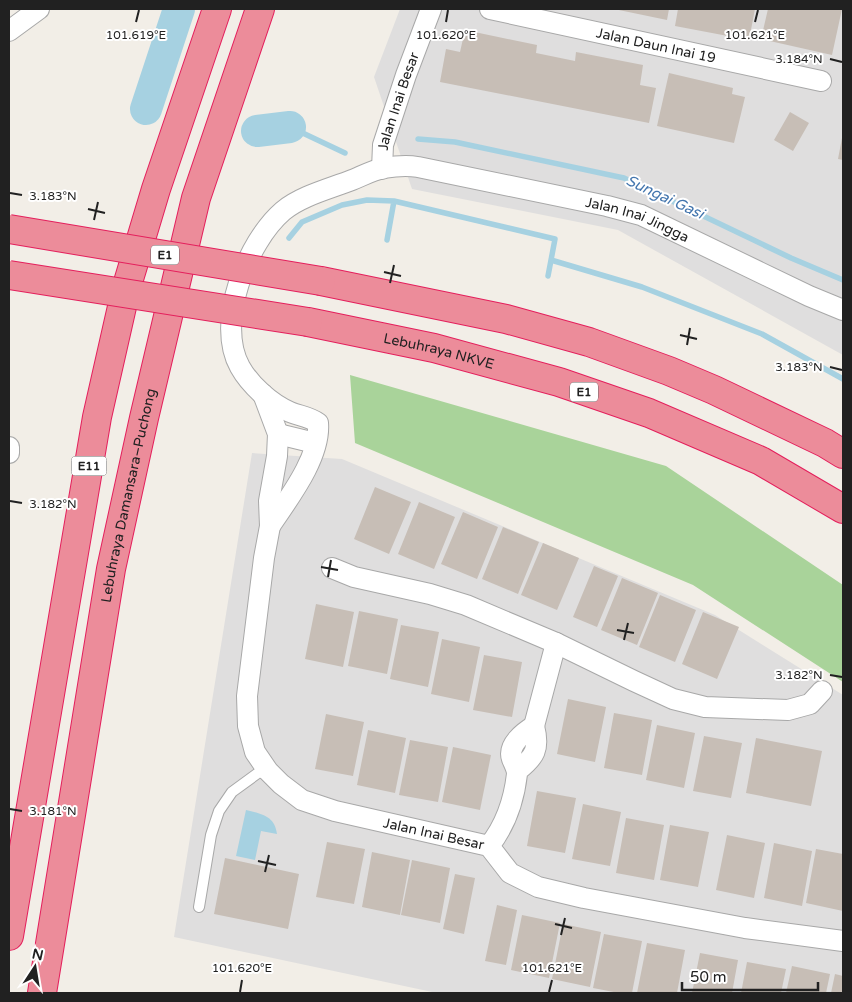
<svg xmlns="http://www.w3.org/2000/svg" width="852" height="1002" viewBox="0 0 852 1002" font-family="'Varela Round',sans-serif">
<rect width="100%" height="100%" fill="#f2eee7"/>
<path fill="#dfdede" d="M400 9H843V355L618 230 412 189 374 77Z
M252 453 342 459 715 615 843 695V993H437L174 937Z"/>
<path fill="#a9d39a" d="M350 375 666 466 843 585V682L693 585 355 443Z"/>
<path fill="#a6d1e1" d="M246 810C262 814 275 816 277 834L261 831 255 860 236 856Z"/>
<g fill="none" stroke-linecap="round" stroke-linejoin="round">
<path stroke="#a6d1e1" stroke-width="5.5" d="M290 127 345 153
M418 139 455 142 624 178 791 258 843 280
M289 238 302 222 342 205 367 200 394 201 555 239 548 276
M387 240 394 201
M551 260 642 287 762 334 843 379"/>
<path stroke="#a6d1e1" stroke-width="32" d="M146 109 179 9
M257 131 290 127"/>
</g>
<path fill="#c7beb6" d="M614 9H669L667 20Z
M678 9H755L749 40 675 26Z
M768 9H842L832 55 761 39Z
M465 30 537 45 536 53 575 61 576 52 643 65 640 85 656 88 649 123 440 82 446 49 460 52Z
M669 73 733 88 732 94 745 97 734 143 657 126Z
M790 112 809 123 793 151 774 140Z
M842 138H843V160L838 159Z
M375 487 411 502 389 554 354 539Z
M419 502 455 517 434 569 398 554Z
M463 512 498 527 477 579 441 564Z
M503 527 539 542 518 594 482 579Z
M543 543 579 558 557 610 521 595Z
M594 566 618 576 597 627 573 617Z
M622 578 658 593 637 645 601 630Z
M660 595 696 610 675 662 639 647Z
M316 604 354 612 343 667 305 659Z
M359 611 398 619 387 674 348 666Z
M703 612 739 627 717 679 682 664Z
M401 625 439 632 428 687 390 679Z
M442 639 480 647 469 702 431 694Z
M484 655 522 662 512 717 473 710Z
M568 699 606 707 595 762 557 754Z
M614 713 652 720 642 775 604 768Z
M326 714 364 722 353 776 315 769Z
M657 725 695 733 684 788 646 780Z
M368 730 406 738 395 793 357 785Z
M704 736 742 743 731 798 693 791Z
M756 738 822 751 811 806 746 793Z
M410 740 448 747 438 802 399 795Z
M453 747 491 755 480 810 442 802Z
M537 791 576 798 565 853 527 846Z
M583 804 621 812 610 866 572 859Z
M626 818 664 825 654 880 616 873Z
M670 825 709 832 698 887 660 880Z
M727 835 765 843 754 898 716 890Z
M327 842 365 849 354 904 316 897Z
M774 843 812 851 802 906 764 898Z
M816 849 843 854V911L806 903Z
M372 852 410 860 400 915 362 907Z
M225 858 299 874 288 929 214 914Z
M412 860 450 868 440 923 401 915Z
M455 874 475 878 464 934 443 929Z
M497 905 517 910 506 965 485 961Z
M522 915 560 923 549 978 511 970Z
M563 924 601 932 590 987 552 979Z
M604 934 642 941 632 993H619L593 988Z
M647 943 685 950 677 993H637Z
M700 953 738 960 732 993H692Z
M747 962 786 969 781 993H741Z
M792 966 830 974 826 993H786Z
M835 974 843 976V993H831Z"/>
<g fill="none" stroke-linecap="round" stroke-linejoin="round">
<g stroke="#a8a8a8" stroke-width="12">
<path id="lane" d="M199 907 211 835 219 811 232 792 258 773 268 771"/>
</g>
<g stroke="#a8a8a8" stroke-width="22">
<g id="street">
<path id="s1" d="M490 9 821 81"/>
<path d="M9 31 39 9"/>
<path id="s2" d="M382 169 383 145 406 75 431 9"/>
<path id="s3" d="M263 394 278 434 277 456 269 501 270 526 264 558 247 696 248 726 255 752 268 771 281 784 302 800 335 811 489 846 510 873 538 887 584 898 745 928 843 941"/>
<path d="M278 434 315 443"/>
<path d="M9 447V453"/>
<path id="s4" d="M270 526C288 499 321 457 318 423 310 417 300 416 290 412 271 404 250 385 240 367 215 323 247 242 283 211 301 196 329 189 352 180 362 176 373 170 384 168 396 166 406 165 418 167L607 206 641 215 809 296 843 310"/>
<path d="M332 568 354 577 430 594 466 605 556 643 634 681 673 699 705 707 788 710 810 704 822 691"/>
<path d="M534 726 556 643"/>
<path d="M489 846C505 826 514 800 517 774 517 769 514 764 512 759 507 745 524 732 534 726 540 749 535 757 517 771"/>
</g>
</g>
<g stroke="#e41f5c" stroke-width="30">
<g id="highway">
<path d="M321 281 506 319 589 342 669 371 714 390 825 443 843 454"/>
<path id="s5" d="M308 322 434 348 559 382 649 413 761 461 843 509"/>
<path d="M9 936 97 417 126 289 156 189 217 9"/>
<path id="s6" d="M42 993 111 569 144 418 196 198 260 9"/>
</g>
</g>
<use href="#lane" stroke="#fff" stroke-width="10"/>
<use href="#street" stroke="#fff" stroke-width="20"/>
<use href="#highway" stroke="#ec8c9a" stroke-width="28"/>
<g stroke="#e41f5c" stroke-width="30" stroke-linecap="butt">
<path id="highway-bridge" d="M9 229 321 281
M9 275 308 322"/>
</g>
<use href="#highway-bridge" stroke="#ec8c9a" stroke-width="28"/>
</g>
<path fill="none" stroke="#212121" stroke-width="2" d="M136 22 139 10M446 22 448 10M755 22 758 10M830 59 842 62M10 193 22 195M88 209 105 213M94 220 98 202M384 272 401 276M390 283 394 265M680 335 697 339M687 345 690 328M830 367 842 370M10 501 22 503M321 567 338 570M328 577 331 560M617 630 634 633M624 640 628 623M830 675 842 677M10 809 22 811M258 861 276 865M265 872 269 855M555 924 572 928M561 935 565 918M240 992 242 980M549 992 552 980"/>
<g text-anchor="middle" stroke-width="4" stroke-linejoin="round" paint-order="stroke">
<g fill="#fff" stroke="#646464" stroke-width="1">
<rect x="151" y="245.5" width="28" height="19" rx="4"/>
<rect x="570" y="382.5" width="28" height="19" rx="4"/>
<rect x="71.5" y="456.5" width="35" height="19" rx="4"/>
</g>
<g font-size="12" font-weight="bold" fill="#212121">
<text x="165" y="259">E1</text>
<text x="584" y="396">E1</text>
<text x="89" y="470">E11</text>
</g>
<g font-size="14" fill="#212121" stroke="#fff">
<text dy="5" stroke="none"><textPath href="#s1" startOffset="170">Jalan Daun Inai 19</textPath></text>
<text dy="5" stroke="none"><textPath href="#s2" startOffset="70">Jalan Inai Besar</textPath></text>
<text dy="5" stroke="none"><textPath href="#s4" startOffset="756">Jalan Inai Jingga</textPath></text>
<text dy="5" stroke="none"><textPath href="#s5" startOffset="134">Lebuhraya NKVE</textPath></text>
<text dy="5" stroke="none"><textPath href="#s6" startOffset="505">Lebuhraya Damansara–Puchong</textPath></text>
<text dy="5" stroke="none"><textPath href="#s3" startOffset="568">Jalan Inai Besar</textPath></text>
</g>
<g font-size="15" font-style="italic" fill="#4476ae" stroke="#fff">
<text transform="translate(665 197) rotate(25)" y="5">Sungai Gasi</text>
</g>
</g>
<g font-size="12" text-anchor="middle" fill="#212121" stroke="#fff" stroke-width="4" stroke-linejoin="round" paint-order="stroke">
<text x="136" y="39">101.619°E</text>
<text x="446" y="39">101.620°E</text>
<text x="755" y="39">101.621°E</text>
<text x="799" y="63">3.184°N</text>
<text x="53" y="200">3.183°N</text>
<text x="799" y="371">3.183°N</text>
<text x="53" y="508">3.182°N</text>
<text x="799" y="679">3.182°N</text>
<text x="53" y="815">3.181°N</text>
<text x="242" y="972">101.620°E</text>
<text x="552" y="972">101.621°E</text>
</g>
<rect width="852" height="1002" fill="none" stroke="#212121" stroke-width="20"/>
<g transform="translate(35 967) rotate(12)" stroke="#ffffff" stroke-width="4" paint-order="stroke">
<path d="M0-4L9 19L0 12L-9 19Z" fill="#212121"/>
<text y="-8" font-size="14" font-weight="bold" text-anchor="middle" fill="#212121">N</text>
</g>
<path d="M682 982v8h136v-8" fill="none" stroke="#212121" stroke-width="2.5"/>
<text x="690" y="982" font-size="15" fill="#212121" stroke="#ffffff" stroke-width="4" paint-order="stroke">50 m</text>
</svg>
